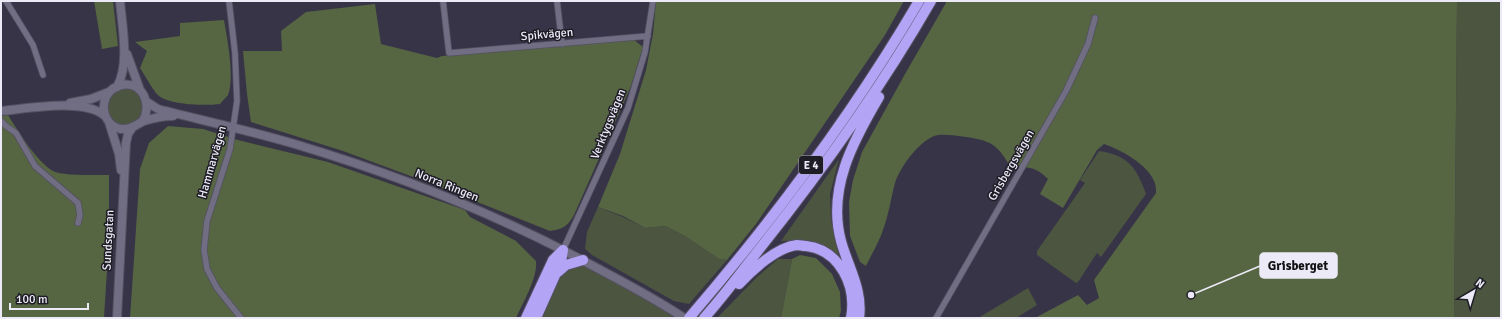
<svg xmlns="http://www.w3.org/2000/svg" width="1502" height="319" viewBox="0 0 1502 319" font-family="Signika,sans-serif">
<rect width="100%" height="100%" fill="#373447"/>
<path fill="#4c5540" d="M1457 1H1501V318H1454Z
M108 107a18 18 0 1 1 36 0a18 18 0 1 1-36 0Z
M1099 151C1128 155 1137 168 1146 194L1101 257 1097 253 1078 282 1076 283 1037 255V251L1085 183 1080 180Z
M839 159 830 194 831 220 839 255C820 242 804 240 781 241Z
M598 207 623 217 645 228 665 226 685 236 719 259 727 260 689 304 674 301 592 255 585 249 587 232Z
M778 259H792L781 318H717L757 277Z
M576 264C606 270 649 301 675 318H541C548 301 558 270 576 264Z
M1028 288 1037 305 1016 318H978Z"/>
<path fill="#566542" d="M94 1H113L118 46 102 49Z
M656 1H904L885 35 756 224 727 260 719 259 685 236 665 226 645 228 623 216 598 207 620 154 646 70 653 34Z
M947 1H1457L1454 318H1035L1078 295 1087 305 1099 298 1094 280 1156 193C1156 189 1156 185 1154 181 1147 164 1121 150 1104 144L1097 150 1063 208 1040 194 1048 179C1033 164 1027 169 1009 165 998 144 988 140 966 137 957 136 947 134 938 135 921 138 900 167 895 183 891 198 889 213 884 227 880 241 872 253 866 266L860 262 850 236 849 202 853 180 862 152 905 74Z
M375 4 381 44 437 58 442 56 633 39 643 47 631 86 574 215C567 227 563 229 550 231L432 184 343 151 251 122 247 94 243 51H282L281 31 306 12Z
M224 20C227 38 235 77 228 95 226 98 222 101 220 104 205 106 171 105 159 96 154 92 144 74 140 68L147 51 135 42 180 36V23Z
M8 115C18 131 37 162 53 171 62 176 97 175 109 175V239L104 318H1V116Z
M168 126 203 129 238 140 328 162 465 210 470 217 516 241 536 261C538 277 523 303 516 318H130L140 169 149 143Z
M800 255 816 258 832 274 840 292 841 311 839 318H781L792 259Z"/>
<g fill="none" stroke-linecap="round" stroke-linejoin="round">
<g stroke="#545162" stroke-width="7">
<path id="minor" d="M6 1 33 45 43 75
M229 1 235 53 237 101 230 149 207 221 204 250 207 269 217 288 241 318
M443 1 449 53 648 36
M557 1 562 44
M1 121 6 126 16 133 35 166 78 203 80 215 78 223
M563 250 628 108 645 52 653 1
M936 318 1066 91 1088 44 1095 18"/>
</g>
<g stroke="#545162" stroke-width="10">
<path id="secondary" d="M127 54 140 90
M117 87C130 64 122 26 120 1
M147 102 158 109C204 121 252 131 298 145 401 176 501 216 595 267 625 283 656 299 684 318
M70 103 91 99 109 92
M1 111C26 109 88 97 106 117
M109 122 119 154 121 170
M142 122C153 106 143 81 122 85 98 90 98 124 121 129 131 130 135 125 144 121 153 118 163 116 173 116
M117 318 126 143 128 134 132 128"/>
</g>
<g stroke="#545162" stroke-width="12">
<path id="motorway" d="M558 272 566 265 583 260
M739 284C752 270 777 247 797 245 800 245 803 246 806 246 840 250 857 286 851 318
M526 318 553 260 563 250
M536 318 561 262 563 250
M689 318C774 219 853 114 919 1
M704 318C724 296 742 271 761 247 823 169 881 88 931 1
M859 318C863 290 848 267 841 241 827 189 853 141 879 97"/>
</g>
<use href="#minor" stroke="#716d83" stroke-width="5.5"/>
<use href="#secondary" stroke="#716d83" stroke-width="8"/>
<use href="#motorway" stroke="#b4a4f6" stroke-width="10"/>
</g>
<g text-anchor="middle" stroke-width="3" stroke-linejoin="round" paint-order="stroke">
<rect fill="#1e1d26" stroke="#aeacb8" stroke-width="1" x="799" y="156" width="24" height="18" rx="3"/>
<g font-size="11" font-weight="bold" fill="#eceaf7">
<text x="811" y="169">E 4</text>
</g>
<g font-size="12" fill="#eceaf7" stroke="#1e1d26">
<text transform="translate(547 34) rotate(-5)" y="4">Spikvägen</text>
<text transform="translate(608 124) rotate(-68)" y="4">Verktygsvägen</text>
<text transform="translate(212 162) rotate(-74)" y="4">Hammarvägen</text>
<text transform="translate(1011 165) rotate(-60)" y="4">Grisbergsvägen</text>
<text transform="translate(447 185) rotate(22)" y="4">Norra Ringen</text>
<text transform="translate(108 240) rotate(-87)" y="4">Sundsgatan</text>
</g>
</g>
<path fill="none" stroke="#eceaf7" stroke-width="1.5" d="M1191 295L1260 266"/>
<circle fill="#eceaf7" stroke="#1e1d26" stroke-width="1.5" cx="1191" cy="295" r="4"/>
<rect fill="#eceaf7" stroke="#eceaf7" stroke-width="1.5" x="1260" y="253" width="77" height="25" rx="4"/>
<g font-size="13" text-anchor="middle" font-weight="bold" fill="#111">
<text x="1298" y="270">Grisberget</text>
</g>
<rect width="1502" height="319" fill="none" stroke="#eceaf7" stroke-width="4"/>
<g transform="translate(1474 291) rotate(38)" stroke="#1e1d26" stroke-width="3" paint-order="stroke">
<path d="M0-3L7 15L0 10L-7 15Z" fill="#eceaf7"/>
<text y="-6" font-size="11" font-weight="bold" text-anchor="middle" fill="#eceaf7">N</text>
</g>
<path d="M10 303v6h78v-6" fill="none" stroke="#eceaf7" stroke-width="2"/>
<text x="16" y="303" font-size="12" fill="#eceaf7" stroke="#1e1d26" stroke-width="3" paint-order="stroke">100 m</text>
</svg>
